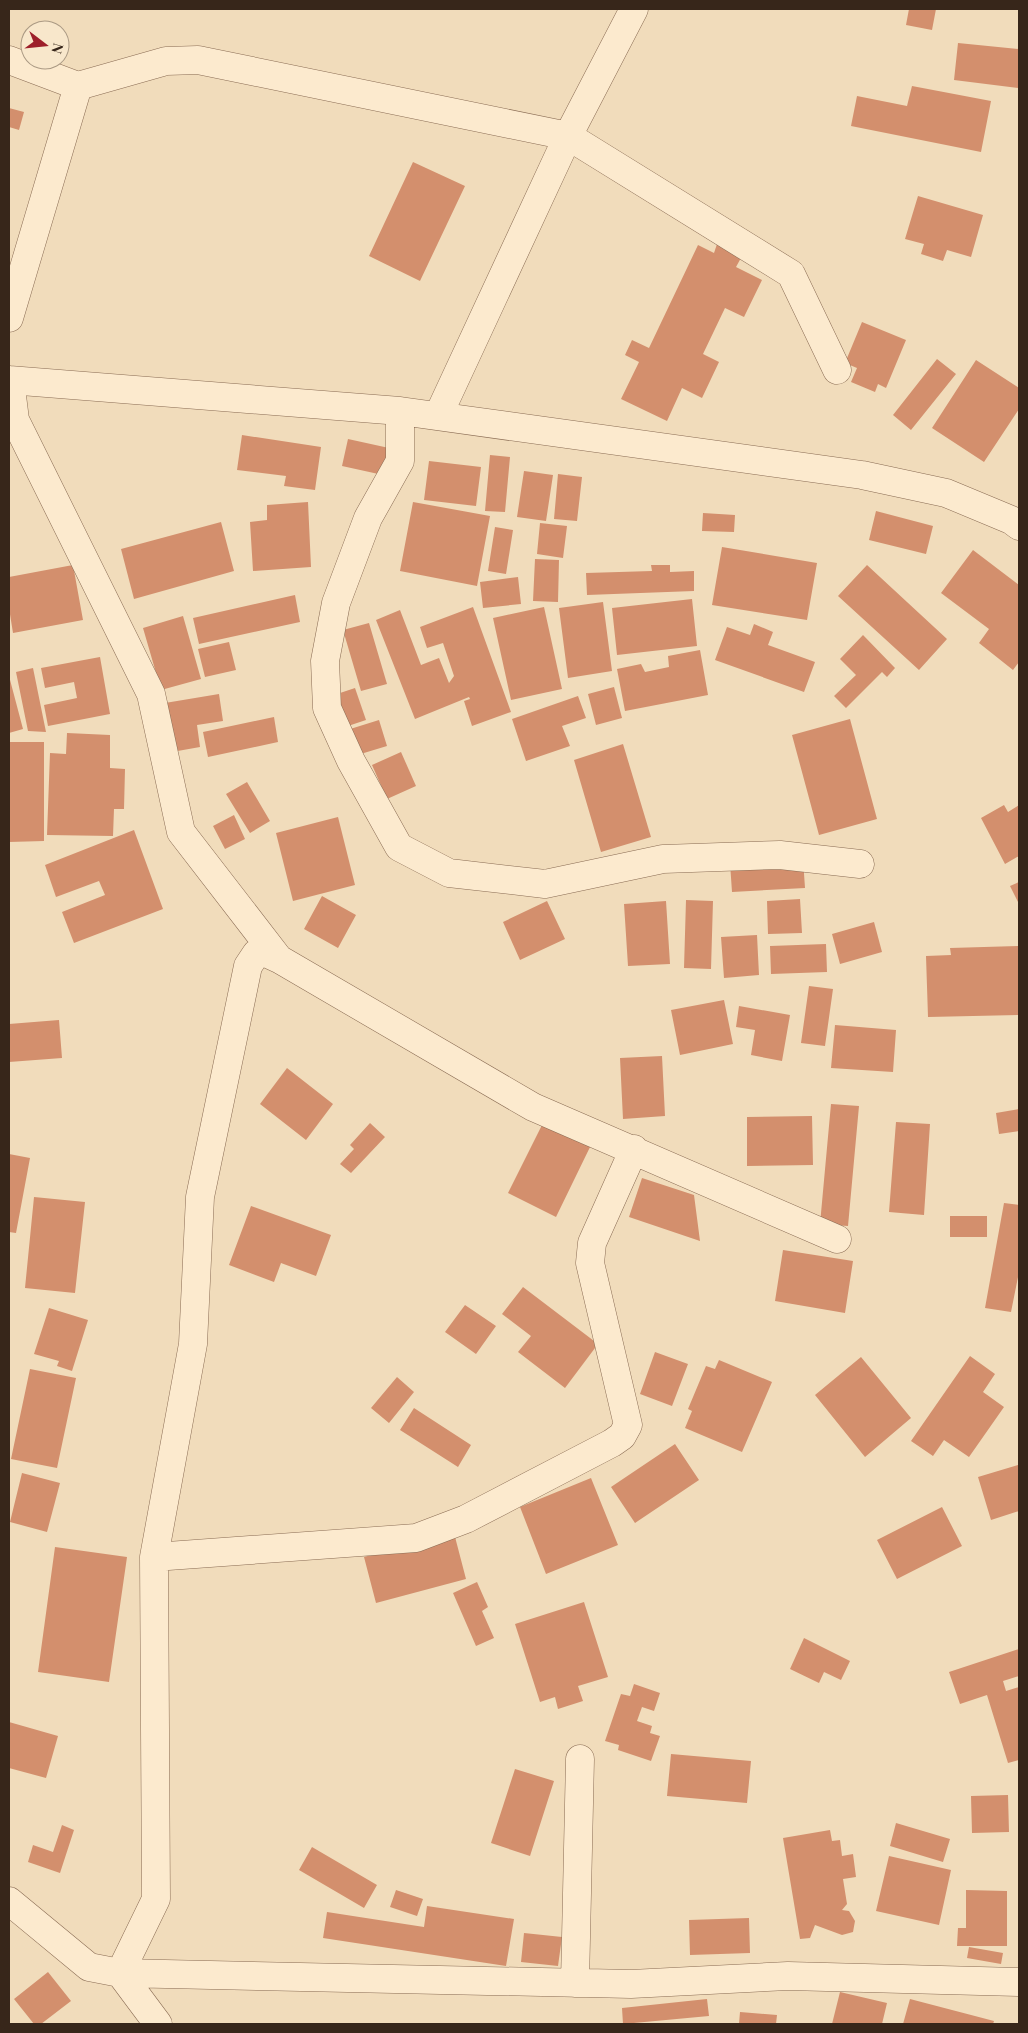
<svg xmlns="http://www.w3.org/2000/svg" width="1028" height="2033" viewBox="0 0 1028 2033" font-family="'Playfair Display',serif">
<rect width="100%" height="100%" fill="#f1dcbb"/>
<path fill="#d38f6d" d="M909 9H936L932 30 906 25Z
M958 43 1019 49V88L954 80Z
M912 86 991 101 981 152 851 126 857 96 907 106Z
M9 108 24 112 19 130 9 127Z
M413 162 465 186 420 281 369 256Z
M918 196 983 215 971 257 947 250 943 261 921 254 924 244 905 239Z
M717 244 742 256 736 267 762 280 744 317 725 308 703 354 719 362 702 398 682 388 667 421 621 399 639 362 625 355 632 340 649 348 698 245 714 253Z
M862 322 906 340 886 388 878 384 875 392 851 382 857 368 845 363Z
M937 359 956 374 911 430 893 415Z
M976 360 1019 388V409L984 462 932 428Z
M242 435 321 447 315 490 284 486 286 476 237 470Z
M348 439 389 448 383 475 342 466Z
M490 455 510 457 505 512 485 511Z
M429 461 481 467 476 506 424 500Z
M524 471 553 475 546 521 517 517Z
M558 474 582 477 577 521 554 519Z
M308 502 311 567 253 571 250 522 267 520V505Z
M413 502 490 516 477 586 400 571Z
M876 511 933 526 926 554 869 540Z
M703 513 735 515 734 532 702 531Z
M221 522 234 571 134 599 121 549Z
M540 523 567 526 563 558 537 554Z
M495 527 513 530 506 574 488 571Z
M722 547 817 563 807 620 712 605Z
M973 550 1019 585V662L1013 670 979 643 989 629 941 593Z
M535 559 559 560 558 602 533 601Z
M73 565 83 620 13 633 9 608V577Z
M651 565H670V572L694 571V591L587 595 586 573 652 571Z
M867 565 947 639 919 670 838 596Z
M518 577 521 604 483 608 480 582Z
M295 595 300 622 199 644 193 618Z
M692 599 697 646 617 655 612 608Z
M603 602 612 671 568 678 559 608Z
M473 607 511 712 472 726 464 701 470 699 469 697 415 719 376 620 400 610 421 665 439 658 449 683 454 676 443 643 427 648 420 627Z
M544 607 562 689 511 700 493 618Z
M183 616 201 679 161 690 143 628Z
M369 623 387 684 361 691 343 630Z
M754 624 773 632 768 645 815 662 804 692 715 660 727 627 750 635Z
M863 635 895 668 887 677 882 672 846 708 834 696 856 675 840 659Z
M229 642 236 670 205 677 198 649Z
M700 650 708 695 625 711 617 669 641 664 645 672 669 667 668 656Z
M100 657 110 714 48 726 44 705 77 698 74 682 45 688 41 668Z
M33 668 46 732 28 731 16 672Z
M9 676 23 729 9 733Z
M614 687 622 718 596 725 588 694Z
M355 688 366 720 345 727 334 695Z
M219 694 223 721 197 725 200 747 172 752 165 703Z
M578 696 586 718 562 726 570 746 526 761 512 719Z
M274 717 278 742 208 757 203 732Z
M850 719 877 819 819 835 792 735Z
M379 720 387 746 354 756 347 730Z
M67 733 110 735V768L125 769 124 809H114L113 836 47 835 50 753 66 754Z
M9 742H44V841L9 842Z
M623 744 651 837 601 852 574 760Z
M401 752 416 786 387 799 372 765Z
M247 782 270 821 250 833 226 794Z
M1004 805 1008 812 1019 805V856L1005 864 981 818Z
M234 815 245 839 225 849 213 826Z
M338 817 355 885 293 901 276 833Z
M134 830 163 909 74 943 62 912 105 895 99 881 56 897 45 865Z
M803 859 805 888 732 892 730 863Z
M1019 882V904L1010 886Z
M322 896 356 915 338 948 304 929Z
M800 899 802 933 768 934 767 901Z
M686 900 713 901 711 969 684 968Z
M547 901 565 939 520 960 503 922Z
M666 901 670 964 628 966 624 904Z
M874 922 882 952 840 964 832 934Z
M757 935 759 975 724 978 721 937Z
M826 944 827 972 771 974 770 946Z
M1018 946 1019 1015 928 1017 926 956 951 955 950 948Z
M809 986 833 989 825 1046 801 1043Z
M724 1000 733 1044 680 1055 671 1010Z
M739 1006 790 1015 782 1061 751 1055 755 1030 736 1027Z
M59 1020 62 1058 9 1062V1024Z
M835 1025 896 1030 893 1072 831 1068Z
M662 1056 665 1116 623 1119 620 1058Z
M287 1068 333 1104 306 1140 260 1104Z
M831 1104 859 1106 848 1226 820 1224Z
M1019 1109V1131L999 1134 996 1113Z
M812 1116 813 1165 747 1166V1117Z
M544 1121 591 1145 556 1217 508 1193Z
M896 1122 930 1124 924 1215 889 1212Z
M370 1123 385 1137 351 1173 340 1164 354 1149 350 1145Z
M9 1154 30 1158 16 1233 9 1232Z
M642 1178 694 1195 700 1241 629 1217Z
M34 1197 85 1202 75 1293 25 1288Z
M1004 1203 1019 1205V1272L1011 1312 985 1308Z
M251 1206 331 1235 316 1276 281 1263 274 1282 229 1265Z
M950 1216H987V1237H950Z
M783 1250 853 1261 845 1313 775 1301Z
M523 1287 598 1344 565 1388 518 1352 531 1336 502 1314Z
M465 1305 496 1326 476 1354 445 1332Z
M49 1308 88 1320 72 1371 57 1366 59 1361 34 1354Z
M655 1352 688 1364 672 1406 640 1394Z
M970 1356 995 1374 983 1392 1004 1407 969 1457 944 1440 933 1456 911 1441Z
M861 1357 911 1418 865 1457 815 1395Z
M719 1360 772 1382 742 1452 685 1428 692 1411 688 1409 706 1366 715 1369Z
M30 1369 76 1378 57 1468 11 1459Z
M397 1377 414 1392 389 1423 371 1408Z
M414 1408 471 1445 458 1467 400 1430Z
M675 1444 699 1480 635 1523 611 1487Z
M1018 1465 1019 1511 991 1520 978 1477Z
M22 1473 60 1483 47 1532 10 1522Z
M591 1478 618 1545 546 1574 520 1507Z
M942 1507 962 1546 897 1579 877 1540Z
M454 1533 466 1579 376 1603 364 1557Z
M55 1547 127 1557 109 1682 38 1672Z
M477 1582 488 1607 482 1611 494 1638 476 1646 453 1593Z
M584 1602 608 1677 578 1686 583 1701 558 1709 555 1697 540 1702 515 1624Z
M804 1638 850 1661 841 1680 824 1672 819 1683 790 1669Z
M1019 1649V1676L1003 1681 1006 1691 1019 1687V1760L1008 1763 987 1695 960 1704 949 1672Z
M634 1684 660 1693 654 1711 642 1707 637 1721 652 1726 650 1733 660 1736 651 1761 618 1750 619 1745 605 1741 621 1694 630 1696Z
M9 1722 58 1736 46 1778 9 1768Z
M671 1754 751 1761 747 1803 667 1796Z
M515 1769 554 1781 530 1856 491 1843Z
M1008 1795 1009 1832 972 1833 971 1796Z
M896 1823 950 1839 943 1862 890 1846Z
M62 1825 74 1830 60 1873 28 1862 33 1845 53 1852Z
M830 1830 832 1841 840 1840 842 1856 853 1854 856 1877 843 1879 847 1904 842 1910 849 1911 855 1921 853 1932 842 1935 815 1925 810 1938 800 1939 783 1838Z
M312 1847 377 1885 364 1908 299 1870Z
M889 1856 951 1870 939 1925 876 1911Z
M396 1890 423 1899 417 1916 390 1907Z
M966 1890 1007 1891V1946H957L958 1928H966Z
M427 1906 514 1919 506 1966 323 1938 327 1912 424 1927Z
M749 1918 750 1953 690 1955 689 1920Z
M524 1933 562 1937 558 1966 521 1962Z
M969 1947 1003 1953 1001 1964 967 1958Z
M48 1972 71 2001 41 2024H34L14 1999Z
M840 1992 887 2003 882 2024H832Z
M707 1999 709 2016 623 2024 622 2008Z
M910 1999 994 2021 993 2024H903Z
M740 2012 777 2015 776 2024H739Z"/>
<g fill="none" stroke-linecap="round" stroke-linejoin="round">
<g stroke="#8a6c54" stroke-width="29">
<path id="minor" d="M634 9 568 136 791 274 837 370
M9 60 78 86 166 61 198 60 568 136 438 416
M9 318 78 86
M9 380 400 411 862 475 946 493 1011 520 1019 526
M10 380 15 420 151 694 181 832 279 959
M400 411V461L368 518 336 603 325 661 327 708 351 761 399 847 449 873 545 884 663 859 780 855 860 864
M154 1557 416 1538 466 1519 612 1443 622 1436 628 1425 590 1263 592 1243 634 1149
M9 1901 89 1967 120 1973 631 1984 788 1976 1019 1982
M575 1983 580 1759
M158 2024 120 1973 156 1899 154 1557 193 1344 200 1197 248 966 256 954 266 953 279 959 533 1107 837 1239"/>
</g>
<use href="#minor" stroke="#fceace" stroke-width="28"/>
</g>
<rect width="1028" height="2033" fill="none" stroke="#37261a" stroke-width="20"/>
<g transform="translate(45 45) rotate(106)"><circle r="24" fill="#f8e7cb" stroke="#ab9a84"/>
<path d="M0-4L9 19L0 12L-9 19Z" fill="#9d1f2a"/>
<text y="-8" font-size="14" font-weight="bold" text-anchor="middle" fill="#37261a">N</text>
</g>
</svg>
